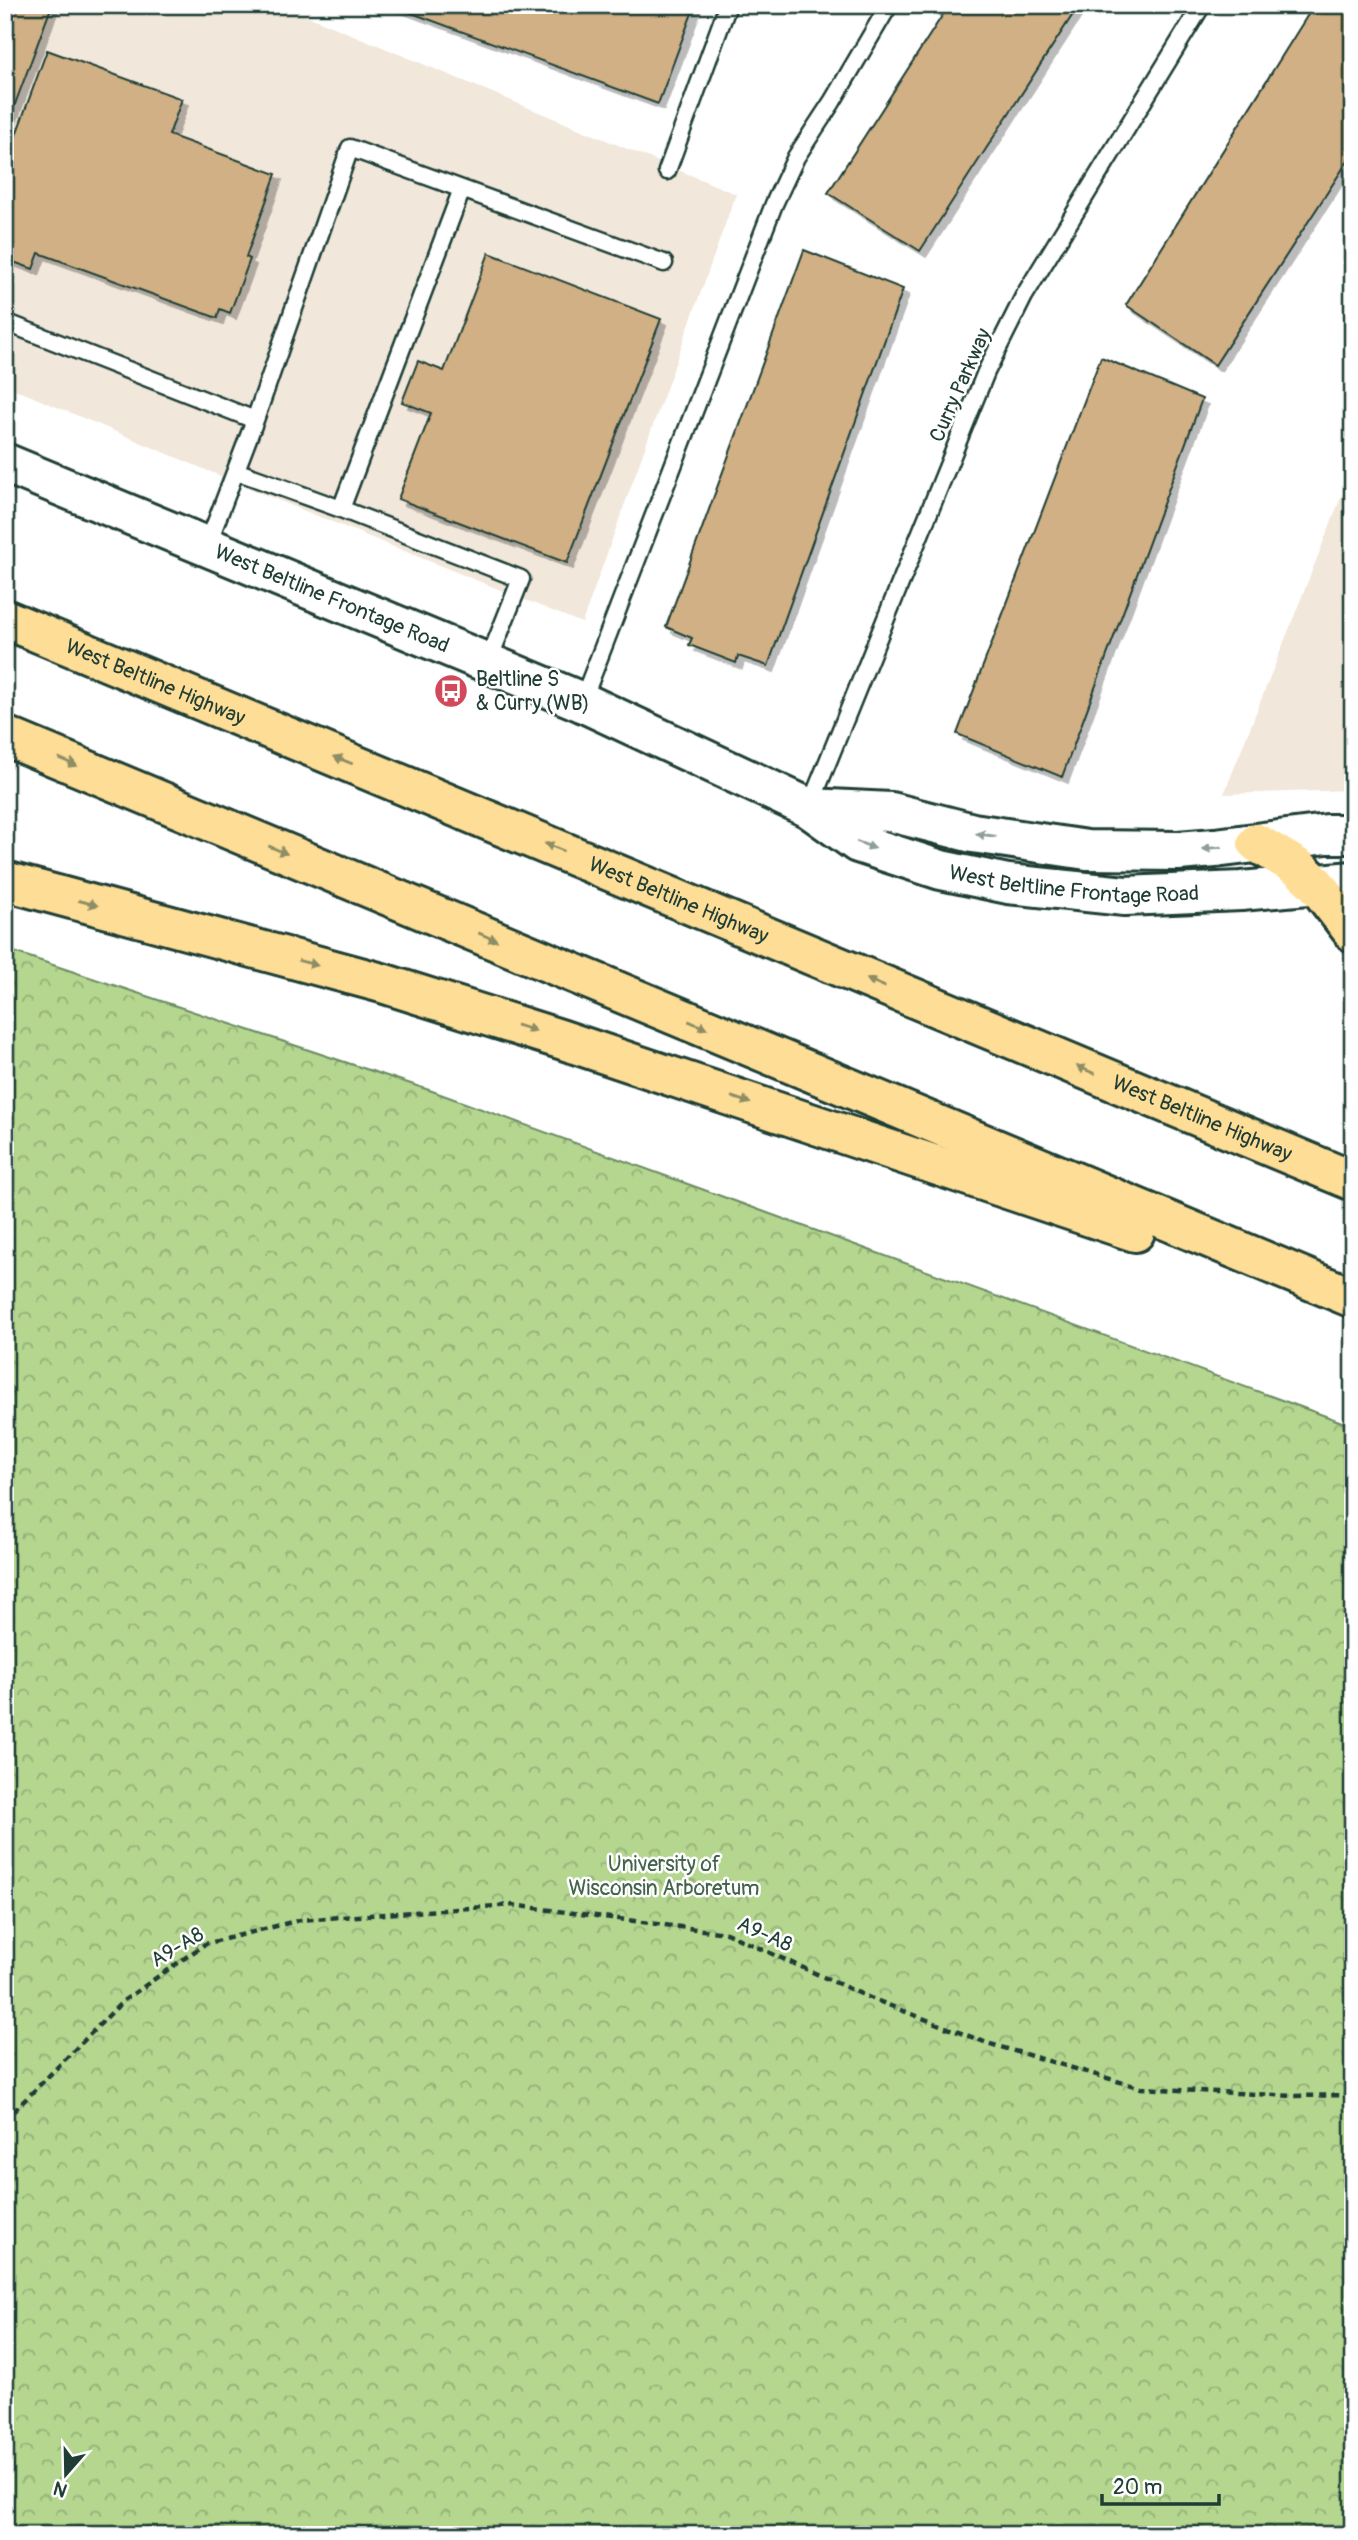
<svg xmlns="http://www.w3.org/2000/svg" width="1358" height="2540" viewBox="0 0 1358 2540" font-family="Pangolin,sans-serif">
<defs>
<pattern id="park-crowns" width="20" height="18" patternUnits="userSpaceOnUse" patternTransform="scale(1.75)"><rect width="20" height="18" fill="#b4d68f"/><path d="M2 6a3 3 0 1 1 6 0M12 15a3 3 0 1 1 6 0" fill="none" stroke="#92af76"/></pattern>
<filter id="shadow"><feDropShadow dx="6" dy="6" stdDeviation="0" flood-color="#0004"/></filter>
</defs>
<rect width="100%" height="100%" fill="#fff"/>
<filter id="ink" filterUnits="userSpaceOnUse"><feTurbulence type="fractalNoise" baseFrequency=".0143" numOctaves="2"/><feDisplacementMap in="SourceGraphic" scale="14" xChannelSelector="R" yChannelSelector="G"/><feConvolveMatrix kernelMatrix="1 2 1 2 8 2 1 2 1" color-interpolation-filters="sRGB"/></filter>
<g filter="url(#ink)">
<path fill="#f1e7da" d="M5 5H281L736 194 582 623 263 494 5 385Z
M1353 467V790L1224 794Z"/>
<path fill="url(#park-crowns)" stroke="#6a8a62" stroke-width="2" d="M5 949 432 1091 1353 1426V2535H5Z"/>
<path fill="#d0b084" stroke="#1f3d34" stroke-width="2" filter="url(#shadow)" d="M5 5H52L5 131Z
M390 5H695L658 104Z
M949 5H1079L920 251 828 193Z
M1314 5H1353V153L1215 365 1126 305Z
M47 50 182 99 169 135 276 174 246 257 250 259 230 313 220 309 217 318 39 253 33 269 5 259V165Z
M804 250 903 289 768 666 738 656 736 663 689 645 692 638 666 627Z
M489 253 661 319 567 563 398 499 431 413 402 402 418 361 444 371Z
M1101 357 1202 399 1062 777 957 734Z"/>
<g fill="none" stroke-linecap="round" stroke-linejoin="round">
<g stroke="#1f3d34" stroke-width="21">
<path id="lane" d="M667 171 728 5
M5 322 255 420
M236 471 341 509 462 189
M341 509 521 579 488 662
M207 546 255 420 350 148 664 263
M582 702 774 204 796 157 832 102 889 5
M809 808 986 372 1024 296 1202 5"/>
</g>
<g stroke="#1f3d34" stroke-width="44">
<g id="secondary">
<path id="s1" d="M5 463 582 702 809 808 858 843 941 870 1008 884 1125 896 1241 891 1353 881"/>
<path d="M809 808 891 812 973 833 1087 850 1178 851 1215 848 1327 834H1353"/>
</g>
</g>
<g stroke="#1f3d34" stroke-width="44">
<g id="highway">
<path id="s2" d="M5 619 1353 1181"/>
<path d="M5 736 1353 1298"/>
<path d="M1257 843 1299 868 1316 884 1353 932"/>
<path d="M5 881 382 983 560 1039 1135 1232"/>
</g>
</g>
<path stroke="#1f3d34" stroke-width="4.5" stroke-dasharray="7 5" stroke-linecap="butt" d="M5 2120 123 2001 205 1944 300 1920 512 1905 726 1933 870 1998 987 2043 1141 2088 1293 2096 1353 2095"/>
<use href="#lane" stroke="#fff" stroke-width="16"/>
<use href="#secondary" stroke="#fff" stroke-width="38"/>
<use href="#highway" stroke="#fedd96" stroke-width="38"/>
</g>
<defs><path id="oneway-solid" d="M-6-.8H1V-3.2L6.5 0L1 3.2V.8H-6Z" transform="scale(1.75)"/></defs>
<g fill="#8e8d65">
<use href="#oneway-solid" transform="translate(343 760) rotate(-158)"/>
<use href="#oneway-solid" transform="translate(68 762) rotate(23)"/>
<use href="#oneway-solid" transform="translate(554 847) rotate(-158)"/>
<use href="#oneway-solid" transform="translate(278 850) rotate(23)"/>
<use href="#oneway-solid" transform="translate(88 903) rotate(15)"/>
<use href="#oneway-solid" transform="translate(488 937) rotate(23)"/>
<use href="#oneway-solid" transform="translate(308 963) rotate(15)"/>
<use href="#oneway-solid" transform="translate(876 983) rotate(-157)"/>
<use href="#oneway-solid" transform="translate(698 1025) rotate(23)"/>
<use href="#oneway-solid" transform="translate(526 1028) rotate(17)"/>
<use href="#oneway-solid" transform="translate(1086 1070) rotate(-157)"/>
<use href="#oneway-solid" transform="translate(741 1100) rotate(19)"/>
</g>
<g fill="#8f9e9a">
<use href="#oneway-solid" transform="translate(986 835) rotate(-172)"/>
<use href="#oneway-solid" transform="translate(866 845) rotate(21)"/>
<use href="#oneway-solid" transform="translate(1212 848) rotate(175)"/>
</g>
</g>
<defs>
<g id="bus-disc" transform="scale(1.75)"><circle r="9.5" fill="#d1495b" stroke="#fff"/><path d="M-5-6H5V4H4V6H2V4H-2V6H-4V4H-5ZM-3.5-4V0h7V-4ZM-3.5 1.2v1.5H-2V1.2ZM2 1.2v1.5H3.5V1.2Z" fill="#fff"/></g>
</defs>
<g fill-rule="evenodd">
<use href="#bus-disc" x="451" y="691"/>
</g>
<g text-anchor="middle" stroke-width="5" stroke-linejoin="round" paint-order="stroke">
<g font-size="21" fill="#1f3d34" stroke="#fff">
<text transform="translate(960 385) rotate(-66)" y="7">Curry Parkway</text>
<text dy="7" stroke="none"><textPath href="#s1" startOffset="354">West Beltline Frontage Road</textPath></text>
<text dy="7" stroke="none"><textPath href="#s2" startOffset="163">West Beltline Highway</textPath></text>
<text dy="7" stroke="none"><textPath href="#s1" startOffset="1157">West Beltline Frontage Road</textPath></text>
<text dy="7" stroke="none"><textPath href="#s2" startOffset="730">West Beltline Highway</textPath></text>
<text dy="7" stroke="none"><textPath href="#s2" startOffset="1297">West Beltline Highway</textPath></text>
<text transform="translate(765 1934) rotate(24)" y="7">A9-A8</text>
<text transform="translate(177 1947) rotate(-31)" y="7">A9-A8</text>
</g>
<g font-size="21" fill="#1f3d34" stroke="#fff" text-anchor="start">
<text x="476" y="686">Beltline S<tspan x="476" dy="24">&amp; Curry (WB)</tspan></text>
</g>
<g font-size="21" fill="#44634b" stroke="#fff">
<text x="664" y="1871">University of<tspan x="664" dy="24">Wisconsin Arboretum</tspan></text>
</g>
</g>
<rect width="1358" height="2540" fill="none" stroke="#fff" stroke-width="28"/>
<rect x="14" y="14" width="1330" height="2512" fill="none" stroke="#1f3d34" stroke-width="2.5" filter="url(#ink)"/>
<g transform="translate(66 2474) rotate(200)" stroke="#ffffff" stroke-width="5" paint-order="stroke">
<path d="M0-5L12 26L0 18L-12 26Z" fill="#1f3d34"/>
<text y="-10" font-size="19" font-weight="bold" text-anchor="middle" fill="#1f3d34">N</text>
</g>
<path d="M1102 2494v10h117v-10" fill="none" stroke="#1f3d34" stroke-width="3.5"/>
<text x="1113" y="2494" font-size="21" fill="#1f3d34" stroke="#ffffff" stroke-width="5" paint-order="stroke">20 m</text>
</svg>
